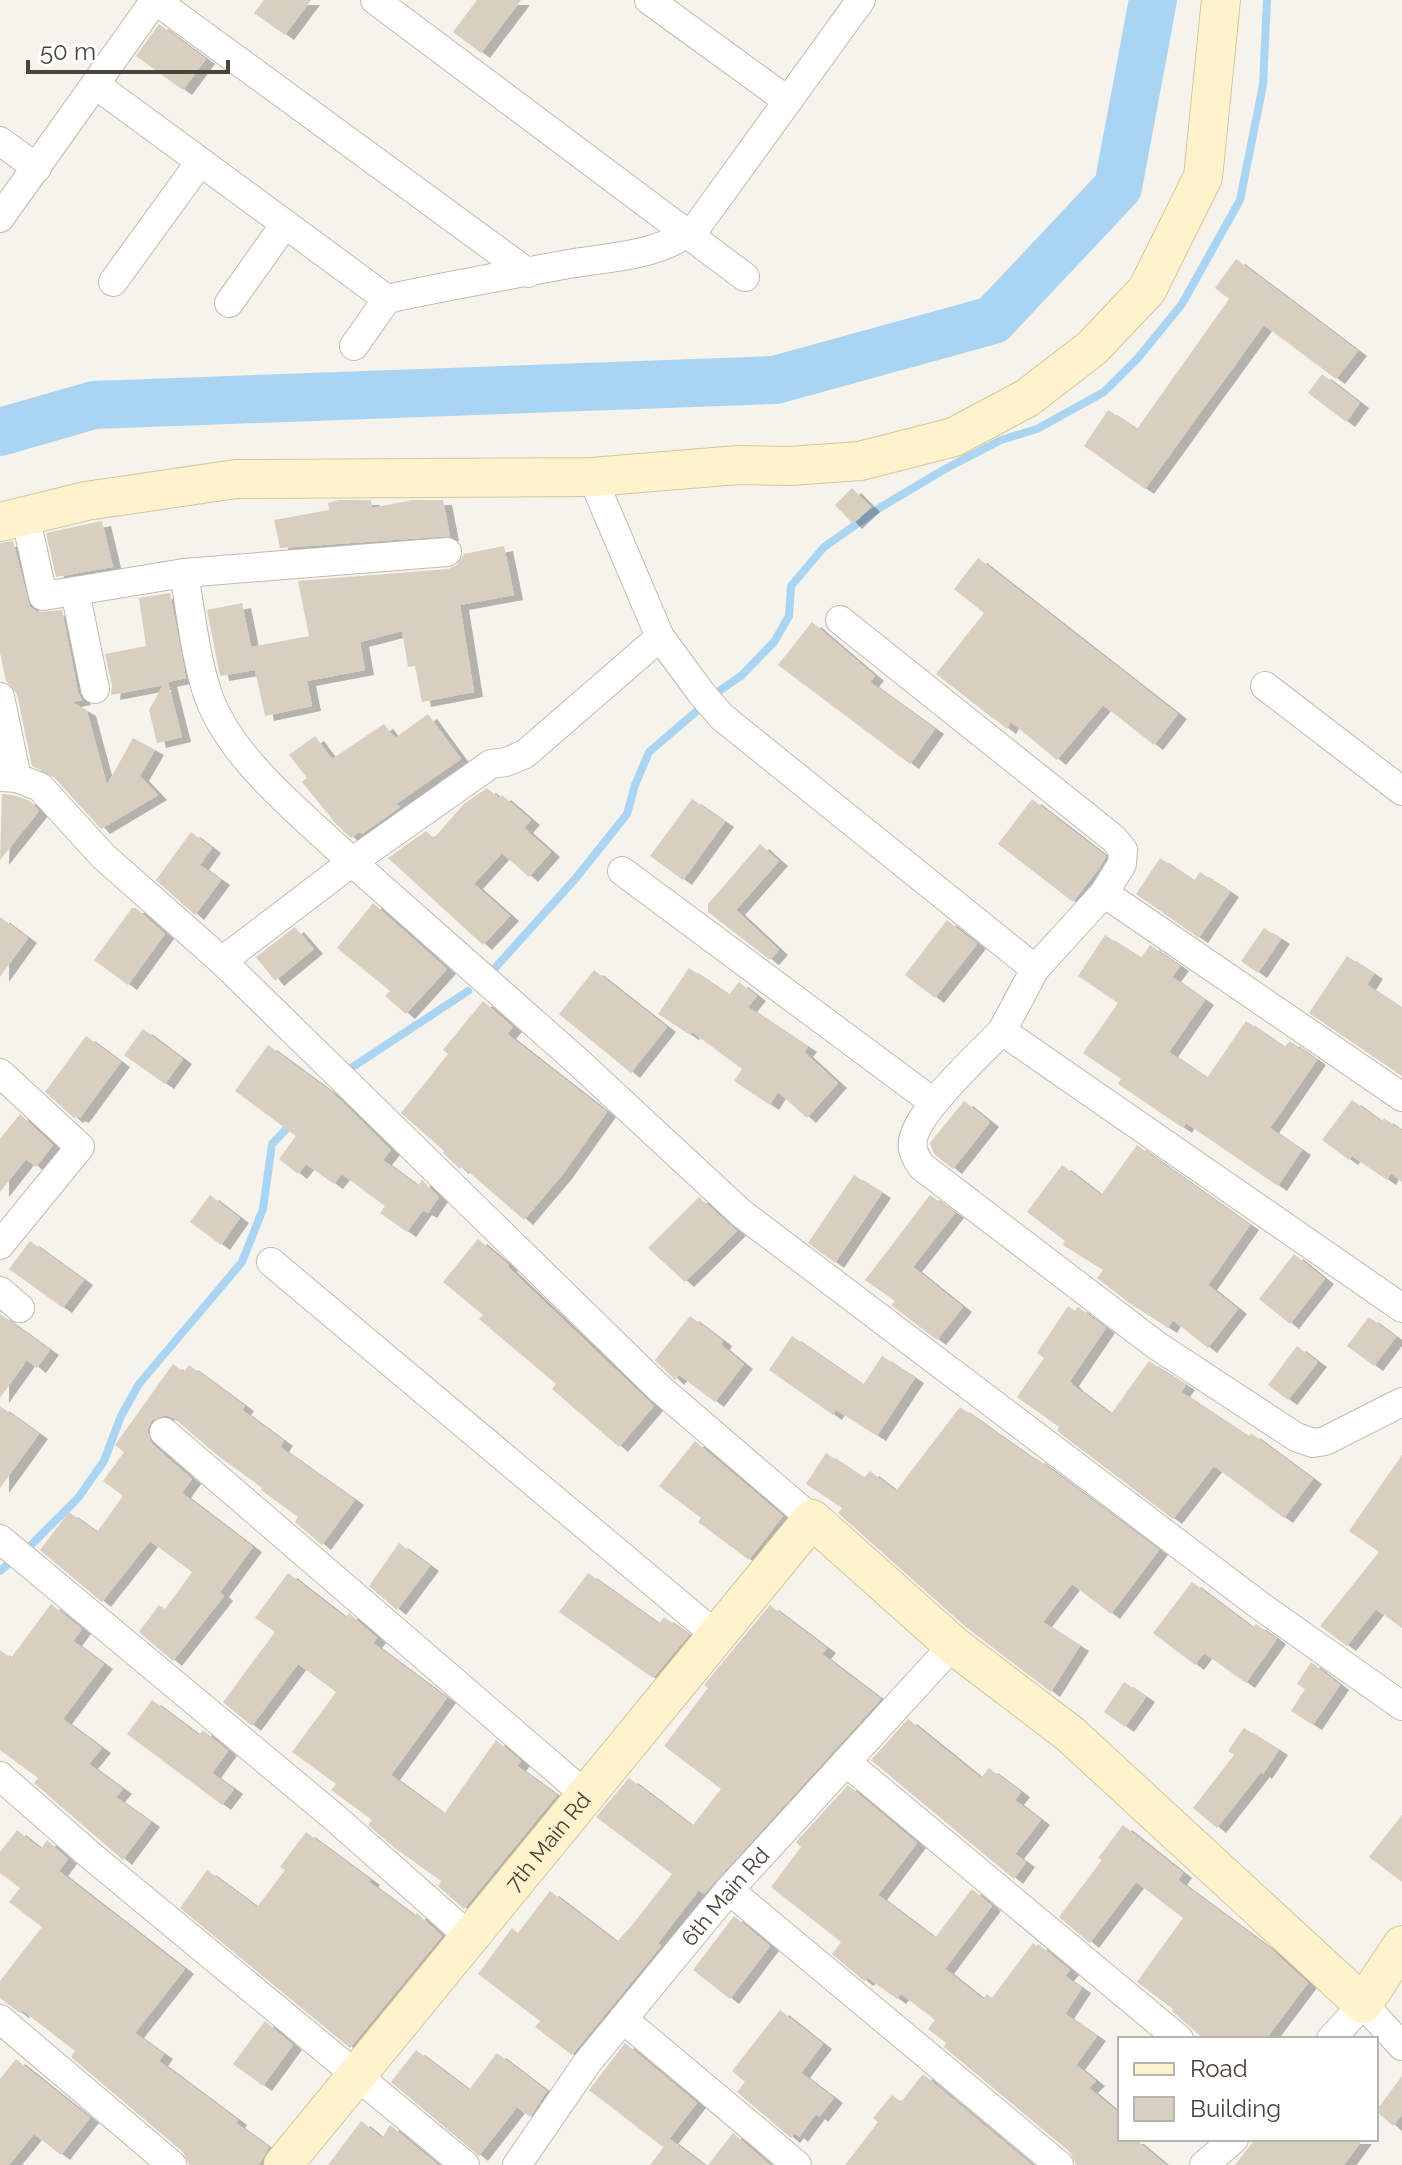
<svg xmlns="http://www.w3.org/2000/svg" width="1402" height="2165" viewBox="0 0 1402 2165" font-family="Raleway,sans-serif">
<defs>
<filter id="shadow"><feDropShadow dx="9" dy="5" stdDeviation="0" flood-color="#0004"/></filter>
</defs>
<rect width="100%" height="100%" fill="#f6f3ec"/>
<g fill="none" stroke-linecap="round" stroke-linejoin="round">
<path stroke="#a9d4f2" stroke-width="8" d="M719 691 741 676 774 642 789 616 791 586 824 547 881 507 945 469 1001 440 1037 429 1104 392 1138 358 1182 304 1240 200 1263 85 1267 0
M495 968 576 878 627 814 635 785 649 752 698 710
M348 1070 468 991
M0 1571 29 1547 78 1498 104 1461 121 1416 139 1384 242 1262 263 1209 272 1144 293 1122"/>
<path stroke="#a9d4f2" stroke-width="48" d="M0 432 94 405 775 380 993 320 1118 187 1153 0"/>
</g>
<path fill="#d8cfc1" filter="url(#shadow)" d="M264 0H311L285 35 254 13Z
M477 0H521L481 53 453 32Z
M159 24 206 59 183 90 136 56Z
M1236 259 1358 351 1336 379 1264 325 1145 489 1084 446 1108 410 1137 429 1229 299 1215 288Z
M1322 374 1360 403 1346 422 1308 393Z
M852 488 871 507 853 524 835 505Z
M339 500H371L372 508 412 500H443L450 536 280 548 274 520 329 510 328 503Z
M102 521 113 567 56 577 46 533Z
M13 541 30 607 38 612 62 610 78 692 82 700 72 702 87 711 107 785 133 738 155 750 140 776 158 795 101 829 53 776 32 766 17 694 6 681 0 653V543Z
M504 546 514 595 460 605 474 692 422 702 415 666 408 667 402 631 360 642 365 670 307 681 312 706 265 716 255 670 220 676 207 610 242 603 251 647 309 636 298 581 448 569 457 565 464 554Z
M978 558 1178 714 1154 745 1103 705 1057 760 1011 722 1007 729 936 674 984 613 954 589Z
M170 593 186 678 168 682 182 737 157 743 149 710 163 685 111 695 112 686 105 654 146 646 139 598Z
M812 622 875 676 870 682 935 729 910 764 778 665Z
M428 714 461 759 396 804 400 807 362 834 359 832 351 838 336 824 302 782 307 778 289 755 315 736 332 759 384 724 395 738Z
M487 788 499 798 502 795 531 820 524 828 551 852 529 877 502 853 474 884 510 916 483 945 388 858 426 831 434 838 464 804Z
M2 794 13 795 30 801 39 811 0 860Z
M692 799 725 822 683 880 650 856Z
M1032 799 1106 856 1100 867 1073 902 998 844Z
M191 832 212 848 200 865 221 880 195 915 156 880Z
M760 844 779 861 736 910 779 950 770 960 708 912V904Z
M1160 858 1194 881 1200 872 1230 892 1199 938 1136 894Z
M373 903 447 969 406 1014 385 996 390 991 337 948Z
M132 908H136L165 934 128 985 94 960Z
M0 917 28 938 0 977Z
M947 920 977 944 935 998 905 975Z
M295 927 314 949 275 981 256 957Z
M1264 928 1281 939 1258 973 1241 961Z
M1105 935 1141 958 1150 945 1180 966 1172 977 1205 1000 1169 1052 1207 1078 1246 1021 1284 1047 1290 1041 1317 1060 1270 1128 1302 1150 1278 1186 1186 1123 1183 1128 1118 1084 1121 1079 1083 1053 1118 1003 1078 976Z
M1347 956 1374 974 1367 985 1402 1008V1076L1309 1013Z
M689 968 729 995 739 982 757 996 748 1007 808 1047 804 1052 838 1083 807 1118 778 1092 770 1105 734 1081 742 1069 692 1032 690 1035 658 1014Z
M594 970 667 1027 631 1073 559 1014Z
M483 1001 513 1027 507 1034 607 1112 563 1174 524 1220 462 1166 460 1169 443 1153 444 1151 401 1113 448 1054 443 1050Z
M143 1029 183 1059 165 1084 124 1055Z
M86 1036 121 1062 80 1118 76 1116 74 1118 45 1092Z
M268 1045 333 1093 391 1150 383 1160 418 1186 422 1180 439 1197 428 1213 423 1210 407 1232 380 1213 385 1206 342 1174 334 1184 306 1164 298 1174 279 1159 296 1136 235 1091Z
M1352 1100 1382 1122 1384 1118 1402 1131V1182L1391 1173 1387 1180 1352 1156 1349 1160 1322 1140Z
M964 1101 990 1122 953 1169 934 1154 930 1143Z
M20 1114 53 1145 36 1167 26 1159 0 1192V1139Z
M1137 1145 1250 1225 1208 1285 1238 1309 1208 1348 1173 1320 1168 1328 1128 1302 1097 1278 1103 1270 1063 1245 1065 1241 1027 1212 1062 1165 1101 1195Z
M854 1175 882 1193 835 1263 808 1243Z
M210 1195 240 1218 221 1245 190 1222Z
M930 1195 955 1213 913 1267 963 1307 937 1340 891 1305 895 1301 865 1280Z
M699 1197 737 1231 685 1282 648 1248Z
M478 1239 509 1265 508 1267 654 1406 619 1447 552 1389 556 1384 479 1319 483 1315 443 1282Z
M30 1241 84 1280 63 1308 9 1269Z
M1294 1254 1325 1279 1290 1324 1259 1299Z
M1068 1306 1075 1311 1078 1307 1106 1328 1070 1381 1074 1386 1111 1414 1149 1361 1186 1385 1181 1392 1249 1437 1251 1433 1313 1479 1284 1518 1214 1466 1173 1519 1057 1431 1059 1427 1017 1397 1044 1358 1037 1353Z
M0 1314 50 1350 37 1368 27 1360 0 1398Z
M690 1316 723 1341 721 1345 744 1364 715 1402 679 1375 675 1380 655 1360Z
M1369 1317 1396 1337 1374 1366 1347 1346Z
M792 1336 863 1385 882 1356 915 1378 877 1436 836 1410 833 1415 769 1370Z
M1297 1346 1318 1362 1288 1400 1268 1385Z
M173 1364 184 1372 189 1365 245 1406 242 1410 284 1441 280 1447 355 1500 322 1545 295 1522 298 1517 261 1490 262 1488 217 1455 175 1419 166 1415 152 1420 147 1430 152 1444 192 1479 182 1493 253 1547 220 1592 224 1596 173 1661 139 1632 159 1605 165 1609 192 1572 150 1541 102 1602 40 1550 69 1512 97 1532 123 1496 103 1481 124 1452 115 1445Z
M0 1406 39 1434 0 1488Z
M960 1407 1035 1460 1036 1458 1159 1550 1111 1614 1072 1584 1043 1622 1080 1646 1051 1692 967 1628 838 1513 842 1508 806 1484 826 1453 864 1478 870 1471 896 1491Z
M695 1441 783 1516 749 1560 698 1522 701 1518 659 1486Z
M1402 1455V1628L1376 1609 1347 1646 1320 1626 1379 1552 1349 1531Z
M399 1543 430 1566 397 1610 369 1586Z
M288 1573 346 1618 349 1613 377 1638 373 1643 447 1698 391 1775 444 1814 496 1740 521 1761 517 1766 557 1795 464 1909 438 1886 441 1881 396 1849 368 1825 372 1820 331 1790 336 1784 292 1752 336 1692 298 1664 252 1726 223 1702 275 1632 255 1618Z
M588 1573 659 1624 664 1617 689 1635 653 1678 559 1612Z
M1192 1582 1253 1628 1256 1624 1277 1639 1246 1683 1204 1653 1195 1665 1153 1633Z
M51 1604 82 1629 73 1641 104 1664 63 1719 102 1748 89 1764 123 1789 116 1797 151 1822 123 1860 34 1783 38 1778 0 1750V1650L11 1658Z
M770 1605 827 1648 822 1654 881 1699 704 1894 699 1890 658 1943 661 1946 572 2055 535 2027 540 2021 478 1974 512 1928 518 1933 550 1891 617 1942 633 1924 672 1874 596 1817 629 1778 692 1826 721 1789 664 1746 708 1688 704 1685Z
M1311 1662 1340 1685 1313 1725 1291 1711 1305 1689 1297 1684Z
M1124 1682 1146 1697 1125 1727 1104 1712Z
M152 1700 199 1735 203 1730 228 1751 212 1773 234 1789 222 1805 127 1734Z
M908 1719 981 1778 989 1768 1021 1792 1015 1800 1041 1820 1015 1854 1026 1862 1014 1879 871 1760Z
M1244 1728 1279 1750 1263 1774 1261 1772 1217 1828 1193 1808 1234 1755 1228 1751Z
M848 1785 917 1843 878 1895 935 1938 972 1889 992 1906 945 1969 983 1999 987 1994 992 1998 1033 1943 1037 1946 1038 1944 1070 1970 1065 1976 1082 1988 1065 2014 1097 2036 1076 2065 1096 2081 1089 2088 1120 2114V2139H1135L1166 2165H1076L1070 2152 944 2047 946 2043 928 2029 935 2020 901 1994 897 1999 868 1978 864 1981 832 1954 841 1942 771 1887 801 1847 796 1842Z
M1402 1815V1882L1369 1857Z
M1123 1825 1183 1873 1178 1880 1270 1948 1308 1983 1266 2039H1204L1172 2011 1173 2009 1137 1982 1183 1918 1136 1882 1090 1943 1059 1917 1102 1860 1098 1858Z
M17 1830 41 1849 47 1840 68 1859 59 1871 185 1969 135 2033 164 2054 159 2061 238 2120 236 2123 269 2147 259 2165H189L183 2152 71 2057 75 2051 22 2010 20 2013 0 1998V1981L42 1927 9 1902 20 1888 0 1873V1852Z
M306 1832 371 1880 369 1882 415 1916 417 1913 442 1936 350 2048 180 1908 207 1870 257 1907 285 1870 280 1867Z
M734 1916 770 1946 730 1999 693 1970Z
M780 2010 823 2044 801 2073 834 2098 819 2117 816 2114 799 2137 795 2133 791 2138 737 2092 745 2082 732 2071Z
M265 2021 293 2045 263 2086 233 2064Z
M625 2043 697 2103 663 2147 589 2090Z
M416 2050 469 2090 497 2053 547 2091 530 2117 517 2107 479 2156 391 2082Z
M16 2059 90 2118 61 2155 34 2134 9 2165H0V2079Z
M923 2074 1032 2165H845L878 2122 873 2118 892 2095 901 2102Z
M1402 2076V2115L1393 2126 1376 2111Z
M361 2121 382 2138 390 2125 438 2165H328Z
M733 2133 770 2165H708Z
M670 2139 704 2165H650Z
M1255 2139H1363L1344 2165H1235Z"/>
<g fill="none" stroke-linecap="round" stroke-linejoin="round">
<g stroke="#c2bbae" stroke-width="30">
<g id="street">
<path d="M155 0 528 273"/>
<path d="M375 0 745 277"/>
<path d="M649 0 788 101"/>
<path d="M96 85 387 299"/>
<path d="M0 141 37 168"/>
<path d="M0 218 155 0"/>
<path d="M113 282 200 162"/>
<path d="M229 303 285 224"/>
<path d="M354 346 387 299C445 286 504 276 563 265 610 256 660 258 698 225L861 0"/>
<path d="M592 477 660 637 702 694 722 717 1035 969 1002 1031 1402 1308"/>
<path d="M25 515 43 596 75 591 95 689"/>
<path d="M184 573 447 552"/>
<path d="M75 591 184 573C191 613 195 656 208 695 231 760 303 815 352 862L222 961"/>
<path d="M840 620 1113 838 1123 850 1122 864 1104 893 1402 1097"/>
<path d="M660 637 525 754 506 762 491 764 352 862 575 1059 741 1213 1259 1605 1402 1706"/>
<path d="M1265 686 1402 791"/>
<path d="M0 697 17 778"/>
<path d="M0 777 17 778 40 787 104 857 222 961 658 1387 812 1519"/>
<path d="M622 871 933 1102"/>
<path d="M1035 969 1104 893"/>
<path d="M1002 1031C982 1052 906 1120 913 1149 914 1155 918 1161 921 1166L1156 1345 1296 1437 1313 1443 1325 1441 1402 1402"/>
<path d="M0 1073 80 1147 0 1245"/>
<path d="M271 1262 717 1636"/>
<path d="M0 1291 20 1308"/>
<path d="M164 1432 587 1796"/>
<path d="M0 1539 334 1817 471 1938"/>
<path d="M846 1762 1179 2039"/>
<path d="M0 1776 90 1855 465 2165"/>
<path d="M729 1890 1059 2165"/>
<path d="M0 2019 172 2165"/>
<path d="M623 2019 797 2165"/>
<path d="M1331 2039 1363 2004 1402 2046"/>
<path id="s1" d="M517 2165 587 2063 729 1890 953 1645"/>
<path d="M1204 2165 1234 2139"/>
</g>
</g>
<g stroke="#d6c79b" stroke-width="40">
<g id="secondary">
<path d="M0 522 86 501 236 479 592 477 738 465 789 466 860 461 954 437 1027 398 1092 348 1147 290 1203 177 1221 0"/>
<path id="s2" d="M283 2165 812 1519 953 1645 1070 1734 1363 2004 1402 1945"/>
</g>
</g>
<use href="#street" stroke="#fff" stroke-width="28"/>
<use href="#secondary" stroke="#fff3cd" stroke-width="38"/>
</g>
<g text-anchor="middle" stroke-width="6" stroke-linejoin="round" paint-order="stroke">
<g font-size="22" fill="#4b4439" stroke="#fff">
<text dy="8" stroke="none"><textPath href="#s2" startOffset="418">7th Main Rd</textPath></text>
<text dy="8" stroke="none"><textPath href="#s1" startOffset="340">6th Main Rd</textPath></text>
</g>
</g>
<rect x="1118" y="2037" width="260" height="104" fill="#ffffff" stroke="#b7b4b0" stroke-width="2"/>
<rect x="1134" y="2063" width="40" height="12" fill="#fff3cd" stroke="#b7b4b0" stroke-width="2"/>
<text x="1190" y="2077" font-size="24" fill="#4b4439">Road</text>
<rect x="1134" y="2097" width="40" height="24" fill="#d8cfc1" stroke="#b7b4b0" stroke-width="2"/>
<text x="1190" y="2117" font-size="24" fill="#4b4439">Building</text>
<path d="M28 60v12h200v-12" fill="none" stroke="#4b4439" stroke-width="4"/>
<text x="40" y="60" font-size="24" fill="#4b4439" stroke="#ffffff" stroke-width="6" paint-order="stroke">50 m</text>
</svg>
